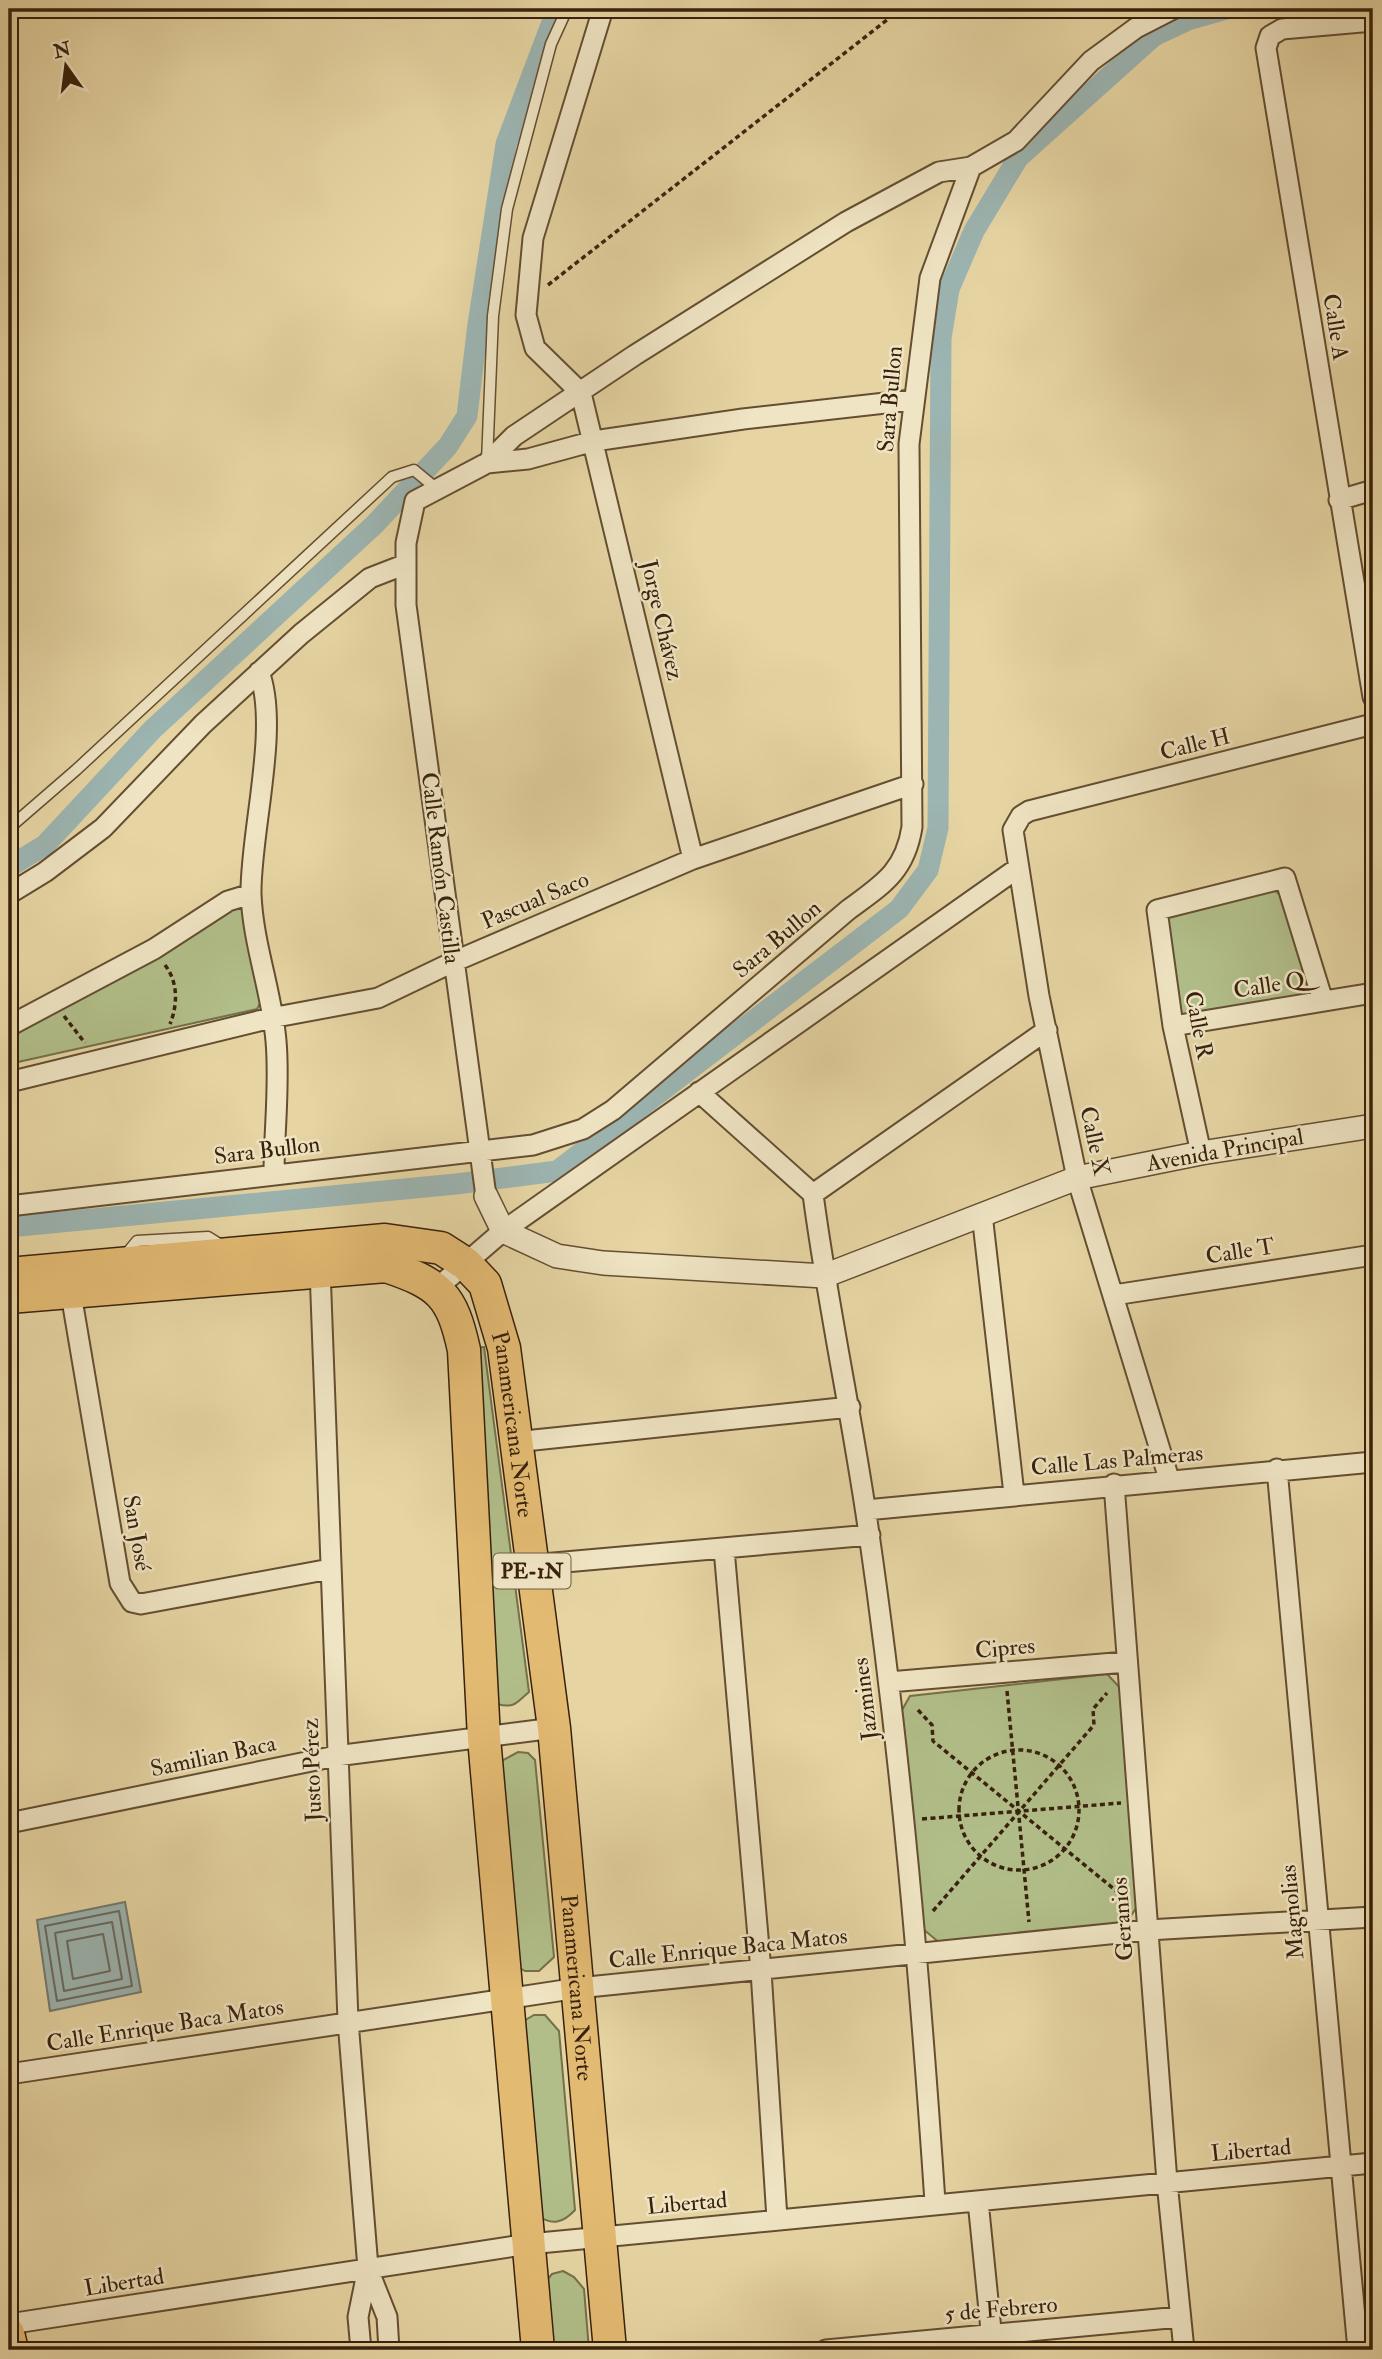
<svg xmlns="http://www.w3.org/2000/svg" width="1382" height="2359" viewBox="0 0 1382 2359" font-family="'IM FELL Double Pica',serif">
<rect width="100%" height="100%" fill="#e6d5a3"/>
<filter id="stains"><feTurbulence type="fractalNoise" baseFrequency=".00286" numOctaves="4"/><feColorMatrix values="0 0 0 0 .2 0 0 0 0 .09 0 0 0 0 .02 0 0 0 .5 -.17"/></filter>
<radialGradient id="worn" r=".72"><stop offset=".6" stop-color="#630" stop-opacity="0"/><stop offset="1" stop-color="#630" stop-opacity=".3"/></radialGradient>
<!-- green -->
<path fill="#b1be89" stroke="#74704a" stroke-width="2" d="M1274 890 1283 897 1308 990 1303 996 1184 1017 1178 1009 1166 917Z
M238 902 243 903 262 1000 257 1009 9 1064V1038L137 966Z
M484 1347 529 1692C517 1702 515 1709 497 1704L472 1348Z
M1107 1674 1123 1691 1138 1905 1123 1928 941 1944 923 1929 898 1717 910 1696Z
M518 1752 528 1753 535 1760 554 1957 539 1971H525L518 1967 498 1763Z
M534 2015H545L559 2031 575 2210C563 2223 552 2226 537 2215L522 2022Z
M563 2271 574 2277 584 2289 589 2350H545L547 2280 552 2274Z"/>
<!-- water -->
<path fill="#9cb5b2" stroke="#747a70" stroke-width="2" d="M125 1902 141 1992 50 2011 37 1920Z"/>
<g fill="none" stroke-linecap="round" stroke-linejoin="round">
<!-- shore -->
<path stroke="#6a6b5f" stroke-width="2" d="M119 1911 132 1986 57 2001 45 1926Z
M112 1922 122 1979 64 1991 55 1933Z
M103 1934 110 1971 73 1979 67 1941Z"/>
<!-- canal -->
<path stroke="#9cb5b2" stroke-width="21" d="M9 867 45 845 153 729 374 525 448 446 467 416 478 324 506 144 557 9
M9 1227 456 1184 557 1171 899 909 928 870 938 828 941 338 949 289 974 231 1018 158 1154 36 1188 20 1227 9"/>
<!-- service casing -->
<g stroke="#644e32" stroke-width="13">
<path id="service" d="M487 462 493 316 507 209 551 44 567 9
M9 828 76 770 392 477 414 470 437 489
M124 1257 137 1241 208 1237 224 1247"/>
</g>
<!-- minor casing -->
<g stroke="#644e32" stroke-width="23">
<path id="minor" d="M603 9 533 238 526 315 535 348 581 393 693 859
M1373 21 1282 29 1270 36 1266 48 1373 697
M487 463 528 459 594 441 743 419 912 400
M1339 500 1373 490
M259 672C280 727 250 834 251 894 253 945 272 992 276 1041 280 1085 274 1131 274 1174
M9 894 45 872 103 828 203 724 301 634 370 578 406 564
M9 1026 154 949 228 901 251 894
M1173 1026 1373 993
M9 1082 271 1018 378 998 453 962 693 859 913 784
M699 1092 813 1194
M1201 1153 1173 1026 1157 910 1285 878 1323 1001
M813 1194C828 1308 853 1420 869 1534 901 1755 920 1979 935 2202
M813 1194 1047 1030
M486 1196 406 605V543L415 501 487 463 514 436 635 355 846 222 939 172 971 167 1016 141 1091 61 1136 28 1173 9
M9 1206 533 1145 583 1129 613 1110 848 910C882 885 905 872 912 827L909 444 930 278 971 167
M982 1214 1014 1494
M320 1269 348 2021 368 2268 358 2317 361 2350
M69 1282 120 1583 132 1602 141 1604 330 1569
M437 1288 503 1231 1018 868
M1114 1295 1373 1255
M515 1442 850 1407
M1277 1469 1358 2350
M1169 1479 1077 1178 1039 996 1013 830 1021 816 1029 811 1373 724
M1114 1484 1167 2182 1184 2350
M866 1510 1373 1462
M724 1549 761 1971 777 2219
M531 1565 870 1535
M889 1682 1126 1662
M9 1823 336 1756 554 1728
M9 2074 578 1988 1148 1930 1373 1917
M978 2201 993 2350
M368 2269 387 2317 389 2350
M9 2324 529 2244 1373 2163
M826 2350 1180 2317"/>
</g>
<!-- tertiary casing -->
<g stroke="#644e32" stroke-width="26">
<path id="tertiary" d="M486 1196 503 1231 557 1256 603 1263 824 1276 1077 1178 1201 1153 1373 1126"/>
</g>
<!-- primary casing -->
<g stroke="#38210c" stroke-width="33">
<path id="primary" d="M9 2333 13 2350"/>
</g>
<!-- trunk casing -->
<g stroke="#38210c" stroke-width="35">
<g id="trunk">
<path id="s1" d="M9 1274 385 1240 441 1248 466 1264 485 1284 504 1348 554 1728 610 2350"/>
<path d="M9 1297 386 1266C440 1284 452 1295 464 1350L484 1738 538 2350"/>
</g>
</g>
<!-- path -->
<path stroke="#38210c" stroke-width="3.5" stroke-dasharray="5 3.5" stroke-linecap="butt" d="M548 285 901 9
M165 965C178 982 178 1004 170 1024
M64 1016 85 1043
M1007 1691 1029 1922
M918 1710 932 1725 933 1741 1125 1898
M959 1810a60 60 0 1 1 120 0a60 60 0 1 1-120 0Z
M922 1819 1121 1803
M933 1911 1094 1725 1093 1709 1107 1693"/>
<!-- service -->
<use href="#service" stroke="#efe4c3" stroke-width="10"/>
<!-- minor -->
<use href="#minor" stroke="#efe4c3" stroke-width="19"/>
<!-- tertiary -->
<use href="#tertiary" stroke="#efe4c3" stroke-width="23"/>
<!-- primary -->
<use href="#primary" stroke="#e3ba72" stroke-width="30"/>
<!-- trunk -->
<use href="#trunk" stroke="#e3ba72" stroke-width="32"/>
</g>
<g text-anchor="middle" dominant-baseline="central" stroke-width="5" stroke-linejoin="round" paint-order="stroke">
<!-- shield labels -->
<rect fill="#efe4c3" stroke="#6f5c43" stroke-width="2" x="493.5" y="1553.5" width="77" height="35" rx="5"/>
<g font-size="21" font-weight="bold" fill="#38210c">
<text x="532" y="1571">PE-1N</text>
</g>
<!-- street labels -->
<g font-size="23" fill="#38210c" stroke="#efe4c3">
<text transform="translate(1336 327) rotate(81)">Calle A</text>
<text transform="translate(890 399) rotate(-85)">Sara Bullon</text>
<text transform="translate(662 620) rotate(77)">Jorge Chávez</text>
<text transform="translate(1195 744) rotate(-14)">Calle H</text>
<text transform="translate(441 868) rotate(83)">Calle Ramón Castilla</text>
<text transform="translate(535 900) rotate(-23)">Pascual Saco</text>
<text transform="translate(777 939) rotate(-40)">Sara Bullon</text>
<text transform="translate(1269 985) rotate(-9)">Calle Q</text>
<text transform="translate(1199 1025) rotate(79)">Calle R</text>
<text transform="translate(1095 1141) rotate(78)">Calle X</text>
<text transform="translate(267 1150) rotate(-7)">Sara Bullon</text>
<text transform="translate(1225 1150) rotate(-10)">Avenida Principal</text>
<text transform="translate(1240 1251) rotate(-9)">Calle T</text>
<text stroke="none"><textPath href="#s1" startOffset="635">Panamericana Norte</textPath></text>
<text transform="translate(1117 1460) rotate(-5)">Calle Las Palmeras</text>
<text transform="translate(137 1533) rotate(80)">San José</text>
<text transform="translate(1005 1648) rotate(-5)">Cipres</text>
<text transform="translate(865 1699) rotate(-97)">Jazmines</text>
<text transform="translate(213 1756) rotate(-12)">Samilian Baca</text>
<text transform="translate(312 1770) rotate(-92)">Justo Pérez</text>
<text transform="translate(1292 1912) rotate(-95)">Magnolias</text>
<text transform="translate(1122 1919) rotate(-94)">Geranios</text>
<text transform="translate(728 1948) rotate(-6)">Calle Enrique Baca Matos</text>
<text stroke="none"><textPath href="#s1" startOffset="1202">Panamericana Norte</textPath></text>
<text transform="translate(165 2025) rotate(-9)">Calle Enrique Baca Matos</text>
<text transform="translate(1251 2150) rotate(-5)">Libertad</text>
<text transform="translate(687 2203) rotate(-5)">Libertad</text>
<text transform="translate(124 2282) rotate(-9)">Libertad</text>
<text transform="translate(1001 2309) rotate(-5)">5 de Febrero</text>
</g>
</g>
<!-- margin -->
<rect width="1382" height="2359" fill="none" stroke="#e6d5a3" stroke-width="35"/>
<rect x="10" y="10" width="1361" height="2338" fill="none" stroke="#38210c" stroke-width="3.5"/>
<rect x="18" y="18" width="1347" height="2324" fill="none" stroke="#38210c" stroke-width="2"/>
<!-- north arrow -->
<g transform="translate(66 66) rotate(346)" stroke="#efe4c3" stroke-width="5" paint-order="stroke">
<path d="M0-5L12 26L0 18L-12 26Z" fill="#38210c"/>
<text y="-10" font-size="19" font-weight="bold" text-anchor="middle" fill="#38210c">N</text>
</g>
<rect width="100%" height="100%" filter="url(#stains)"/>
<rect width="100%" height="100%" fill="url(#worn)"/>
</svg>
